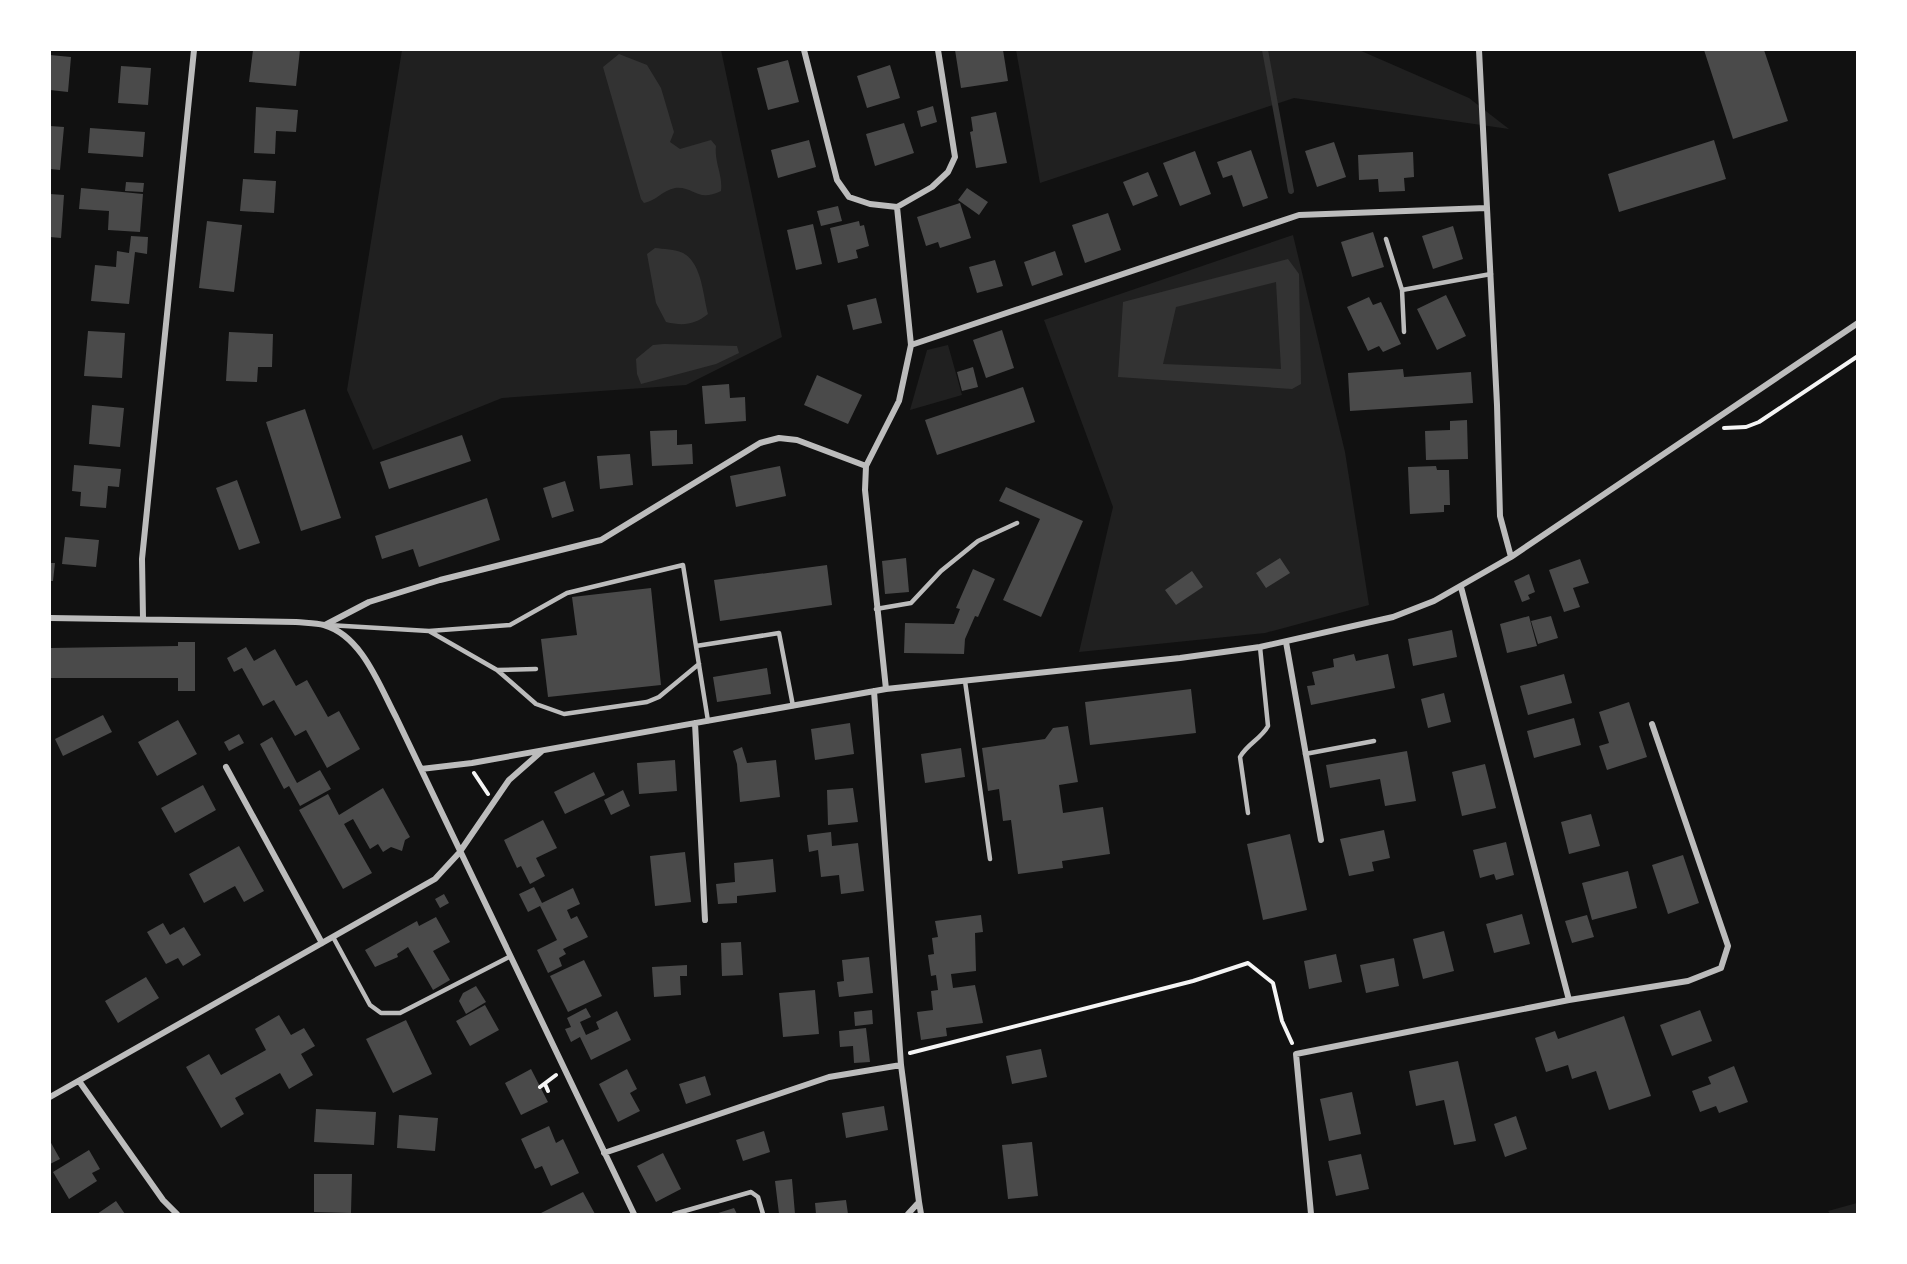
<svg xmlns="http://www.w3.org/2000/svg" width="1907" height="1264" viewBox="0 0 1907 1264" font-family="Barlow,sans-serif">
<rect width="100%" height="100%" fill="#111"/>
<!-- green -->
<path fill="#202020" d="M402 50H721L782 337 686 385 502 398 373 450 347 390Z
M1016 50H1359L1469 98 1509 129 1294 98 1040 183Z
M1293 235 1345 452 1369 605 1265 633 1079 652 1113 507 1044 320Z
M948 345 962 395 910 410 927 350Z
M1857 1203V1214H1830L1828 1211Z"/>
<!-- water -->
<path fill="#333" fill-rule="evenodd" d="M619 54 647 65 661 88 674 132 670 142 680 149 711 140 716 146C714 162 723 175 721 191 697 203 694 186 675 188 663 190 656 201 644 203L641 199 603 67Z
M655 248C663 249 675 249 683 253 702 263 703 296 708 314 694 325 683 326 666 322L656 303 647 254Z
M1288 259 1299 274 1301 384 1292 389 1118 377 1123 302ZM1276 282 1281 369 1163 364 1176 307Z
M664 344 737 346 739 353 716 364 641 384 637 374 636 359 653 345Z"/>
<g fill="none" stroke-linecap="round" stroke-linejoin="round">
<!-- stream -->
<path stroke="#333" stroke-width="6" d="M1265 50 1291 191"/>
</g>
<!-- building -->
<path fill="#4a4a4a" d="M253 50H300L296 86 249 82Z
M955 50H1003L1008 81 961 88Z
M1704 50H1764L1788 121 1733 139Z
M50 55 71 57 68 92 50 90Z
M788 60 799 102 768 110 757 68Z
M890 65 900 98 867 108 857 76Z
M121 66 151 68 148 105 118 103Z
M933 106 937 122 921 127 917 111Z
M256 107 298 110 296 132 276 131 275 154 254 153Z
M996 112 1007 163 976 168 970 132 973 131 971 117Z
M904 123 914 153 875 166 866 134Z
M50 126 64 127 60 170 50 169Z
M90 128 145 132 143 157 88 153Z
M809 140 816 167 778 178 771 150Z
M1714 140 1726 179 1619 212 1608 174Z
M1334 142 1346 177 1317 187 1305 151Z
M1251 150 1268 198 1243 207 1232 175 1223 178 1217 162Z
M1195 151 1211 194 1180 206 1163 163Z
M1413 152 1414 177 1404 178 1405 191 1379 192 1378 179 1359 180 1358 155Z
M1148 172 1158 196 1133 206 1123 182Z
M243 179 276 181 274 213 240 211Z
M126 182 144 183 143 192 125 191Z
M81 188 143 194 140 232 108 230 109 211 79 209Z
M967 188 988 202 979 215 958 200Z
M50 194 64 195 61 238 50 237Z
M960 203 971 238 940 248 938 242 926 246 917 217Z
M838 206 842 221 821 226 817 211Z
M1108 213 1121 250 1085 263 1072 225Z
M207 221 242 225 234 292 199 288Z
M859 221 860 226 864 225 869 246 856 250 858 258 838 263 830 228Z
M813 224 822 264 796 270 787 230Z
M1453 226 1463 259 1433 269 1422 236Z
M1373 232 1384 267 1352 277 1341 242Z
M131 236 148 237 147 254 135 252 129 304 91 301 95 265 116 267 117 251 129 253Z
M1055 251 1063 275 1032 286 1024 262Z
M995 260 1003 286 977 293 969 267Z
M1446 295 1466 336 1437 350 1417 309Z
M1369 297 1373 305 1381 302 1401 344 1383 352 1379 346 1368 351 1347 307Z
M876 298 882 323 853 330 847 305Z
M1002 330 1014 368 986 378 973 340Z
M88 331 125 333 122 378 84 376Z
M229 332 273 334 272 367H258L257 382 226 381Z
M973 367 978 387 962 391 957 372Z
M1403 369 1404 377 1471 372 1473 403 1350 411 1348 373Z
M817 375 862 395 848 424 804 405Z
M729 384 730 398 745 397 746 421 705 424 702 386Z
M1023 387 1035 422 937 455 925 420Z
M92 405 124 408 120 447 89 444Z
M305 409 341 518 301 531 266 422Z
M1467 420 1468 459 1426 460 1425 431 1450 430V421Z
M677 430V445L692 444 693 464 652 466 650 431Z
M462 435 471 461 389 489 380 462Z
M630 454 633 485 600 489 597 456Z
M74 465 121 469 119 487 108 486 106 508 80 506 81 492 72 491Z
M780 466 786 496 736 507 730 476Z
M1436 466 1437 470H1449L1450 505H1444V512L1410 514 1408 467Z
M237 480 260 543 239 550 216 488Z
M565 481 574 511 552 518 543 488Z
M1006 487 1083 521 1041 617 1003 600 1040 519 999 501Z
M487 498 500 540 419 567 413 549 382 559 375 536Z
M65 537 99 540 96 567 62 564Z
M906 558 909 592 885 594 882 561Z
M1280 558 1290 573 1266 588 1256 573Z
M1580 559 1589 583 1573 588 1580 607 1564 612 1549 570Z
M50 563H55L53 581H50Z
M827 565 832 605 720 621 714 580Z
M973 569 995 579 978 617 975 616 965 639 964 654 904 653 905 623 954 624 960 609 956 608Z
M1192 571 1203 587 1176 605 1165 590Z
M1529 574 1535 592 1528 595 1530 599 1522 602 1514 581Z
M651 588 661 685 548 697 541 639 577 635 572 597Z
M1529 616 1537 646 1507 653 1500 624Z
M1551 616 1558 638 1538 644 1531 621Z
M1452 630 1457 657 1413 666 1408 639Z
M178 642H195V691H178V678H50V648L178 646Z
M246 647 254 661 275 649 296 686 307 680 328 717 339 711 360 749 327 768 306 730 295 736 274 700 263 706 242 668 234 672 227 658Z
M1354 654 1356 661 1388 654 1395 688 1311 705 1307 686 1315 685 1312 672 1334 667 1333 659Z
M767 668 771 694 717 702 713 677Z
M1564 674 1572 703 1528 715 1520 686Z
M1191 689 1196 733 1090 745 1085 702Z
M1444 693 1451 722 1428 728 1421 699Z
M1629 702 1647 757 1607 770 1599 746 1609 743 1599 712Z
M103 715 112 732 63 756 55 739Z
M1574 718 1581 745 1534 758 1527 731Z
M178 720 197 754 157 776 138 742Z
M850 723 854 754 815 760 811 729Z
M1068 726 1078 782 1059 785 1063 813 1103 807 1110 854 1062 861 1063 868 1018 874 1011 820 1003 821 999 789 988 791 982 748 1045 739 1053 728Z
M239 734 244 743 229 751 224 742Z
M272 737 297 783 320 770 331 789 300 806 289 786 284 789 260 744Z
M742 747 747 763 776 760 780 797 740 802 737 764 733 751Z
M961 748 965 777 925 783 921 754Z
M1407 751 1416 801 1385 806 1380 779 1330 788 1326 765Z
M675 760 677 791 639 794 637 763Z
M1485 764 1496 808 1462 816 1452 772Z
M594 772 605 795 565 814 554 792Z
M203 785 216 810 175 833 161 808Z
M383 788 410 837 405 840 402 851 391 847 383 852 378 844 370 849 353 819 344 824 372 873 343 889 299 810 328 794 339 815Z
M853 788 858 822 828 825 827 790Z
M623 790 630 806 611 815 604 800Z
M1591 814 1600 846 1569 854 1561 822Z
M543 820 557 848 536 858 545 876 530 884 521 866 517 868 504 840Z
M1384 830 1390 858 1372 862 1374 871 1349 876 1340 839Z
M831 832 832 846 858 843 864 891 841 894 839 875 821 877 818 850 809 852 807 835Z
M1290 834 1307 910 1263 920 1247 844Z
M1506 842 1514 875 1496 880 1494 874 1480 878 1473 850Z
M239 846 264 891 244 902 235 886 204 903 189 874Z
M685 852 691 902 655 906 650 856Z
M1683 855 1699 903 1668 914 1652 865Z
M773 859 776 892 737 896V903L718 904 716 884 735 882 734 863Z
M1628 871 1637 908 1592 920 1582 883Z
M534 887 542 903 573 888 580 904 567 910 571 919 577 916 588 937 563 949 566 954 559 958 562 966 548 973 537 950 557 940 540 906 528 912 519 894Z
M444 894 449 903 440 908 435 899Z
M1522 914 1530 944 1494 953 1486 924Z
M981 915 983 932 975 933 976 971 951 974 953 988 975 985 983 1023 946 1028 947 1036 921 1040 917 1012 933 1010 931 991 938 990 936 975 931 976 928 955 934 954 932 938 938 937 935 921Z
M1587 915 1594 937 1572 943 1565 921Z
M436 917 450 942 433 951 450 980 433 990 408 947 397 954 398 957 375 967 365 950 417 921 419 926Z
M163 923 170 935 184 927 201 955 183 966 178 958 166 964 147 932Z
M1444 931 1454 971 1423 979 1413 939Z
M741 942 743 975 722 976 721 943Z
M1336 954 1342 982 1309 989 1304 961Z
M869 957 873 993 839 997 837 982 844 981 842 960Z
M1394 958 1399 986 1366 993 1360 965Z
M584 960 602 996 568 1012 550 976Z
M687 965V976H680L681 995 654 997 652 967Z
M146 977 159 998 118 1023 105 1001Z
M476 986 486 1002 466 1014 459 1001 463 993Z
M815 990 819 1034 783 1037 779 993Z
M485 1005 499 1030 470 1046 456 1021Z
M586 1008 591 1017 580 1022 586 1035 599 1029 596 1022 617 1011 631 1040 591 1060 580 1037 571 1042 565 1029 571 1027 567 1018Z
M872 1010 873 1024 855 1026 854 1012Z
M1700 1010 1712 1041 1672 1056 1660 1025Z
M279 1015 291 1035 304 1028 315 1046 301 1054 313 1075 289 1089 280 1073 235 1098 244 1114 221 1128 186 1067 209 1054 221 1075 266 1050 255 1029Z
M1624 1016 1651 1096 1609 1110 1596 1071 1572 1079 1568 1065 1546 1072 1535 1038 1555 1031 1558 1039Z
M406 1020 432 1074 393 1093 366 1039Z
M866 1028 870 1062 854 1063 853 1046 840 1047 839 1031Z
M1041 1049 1047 1077 1012 1084 1006 1056Z
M1458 1061 1476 1141 1454 1145 1444 1100 1416 1106 1409 1071Z
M1734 1066 1748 1102 1719 1113 1716 1106 1700 1112 1692 1091 1711 1084 1708 1077Z
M531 1069 548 1102 521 1115 505 1083Z
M627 1069 637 1089 630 1093 640 1111 618 1122 599 1084Z
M705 1076 711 1095 686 1104 679 1084Z
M1352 1092 1361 1134 1329 1141 1320 1099Z
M884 1106 888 1130 846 1138 842 1113Z
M316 1109 376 1112 374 1145 314 1142Z
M399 1115 438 1118 435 1151 397 1148Z
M1516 1116 1527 1149 1505 1157 1494 1124Z
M549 1126 556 1143 563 1139 579 1173 551 1186 542 1166 535 1169 521 1139Z
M764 1131 770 1152 743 1161 736 1140Z
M50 1141 60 1159 50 1164Z
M1032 1142 1038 1196 1008 1199 1002 1145Z
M89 1150 100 1169 92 1173 97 1181 69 1199 53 1172Z
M663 1153 681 1189 656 1202 637 1166Z
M1361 1154 1369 1189 1336 1196 1328 1161Z
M314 1174H352L351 1213 314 1212Z
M792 1179 795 1214H779L775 1181Z
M583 1192 595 1214H539Z
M846 1200 848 1214H816L815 1203Z
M116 1201 125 1214H97Z
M734 1208 737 1214H715Z"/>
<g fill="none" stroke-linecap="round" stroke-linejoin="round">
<!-- path -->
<path stroke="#f5f5f5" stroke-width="4" d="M1724 428 1746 427 1759 422 1858 356
M474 773 488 794
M910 1053 1193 981 1248 963 1273 983 1282 1021 1292 1043
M545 1084 548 1091
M540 1087 556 1075"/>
<!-- service -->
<path stroke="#bcbcbc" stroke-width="4.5" d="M1386 239 1402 290 1491 274
M1402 290 1404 332
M876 609 911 603 941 571 978 541 1017 523
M328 625 429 631 510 625 567 593 683 565 708 721
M429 631 497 670 536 669
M696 646 779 633 793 706
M497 670 536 704 564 714 647 702 659 697 699 664
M965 681 990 859
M1305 754 1374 741
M1248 813 1240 757C1247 744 1261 739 1268 726L1260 647
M333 937 370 1005 381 1013H400L509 957
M674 1214 751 1192 758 1197 763 1214"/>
<!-- minor -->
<path stroke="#bcbcbc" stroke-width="6" d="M804 50 837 180 849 197 870 204 897 207 932 187 948 172 955 157 938 50
M1479 50 1497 405 1500 516 1511 557
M911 345 1299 215 1486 208
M50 618 296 622C305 623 316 623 324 625 362 636 379 685 396 717L634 1214
M143 618 142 559 194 50
M325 625 369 602 440 580 601 540 760 443 779 438 797 440 866 466
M1286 642 1321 840
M886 689 865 490 866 466 899 401 911 345 897 207
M874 691 901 1065 919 1202 908 1214
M695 723 705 920
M226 767 322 943
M421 769 472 763 886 689 1180 658 1260 647 1393 617 1434 601 1511 557 1858 323
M1569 1000 1688 981 1721 968 1728 946 1652 724
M79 1081 163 1200 177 1214
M50 1097 435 879 459 853 509 780 542 751
M604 1153 829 1077 901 1065
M919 1202 921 1214
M1311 1214 1296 1054 1569 1000 1461 587"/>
</g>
<!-- border -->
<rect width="1907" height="1264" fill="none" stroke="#ffffff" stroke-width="102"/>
</svg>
